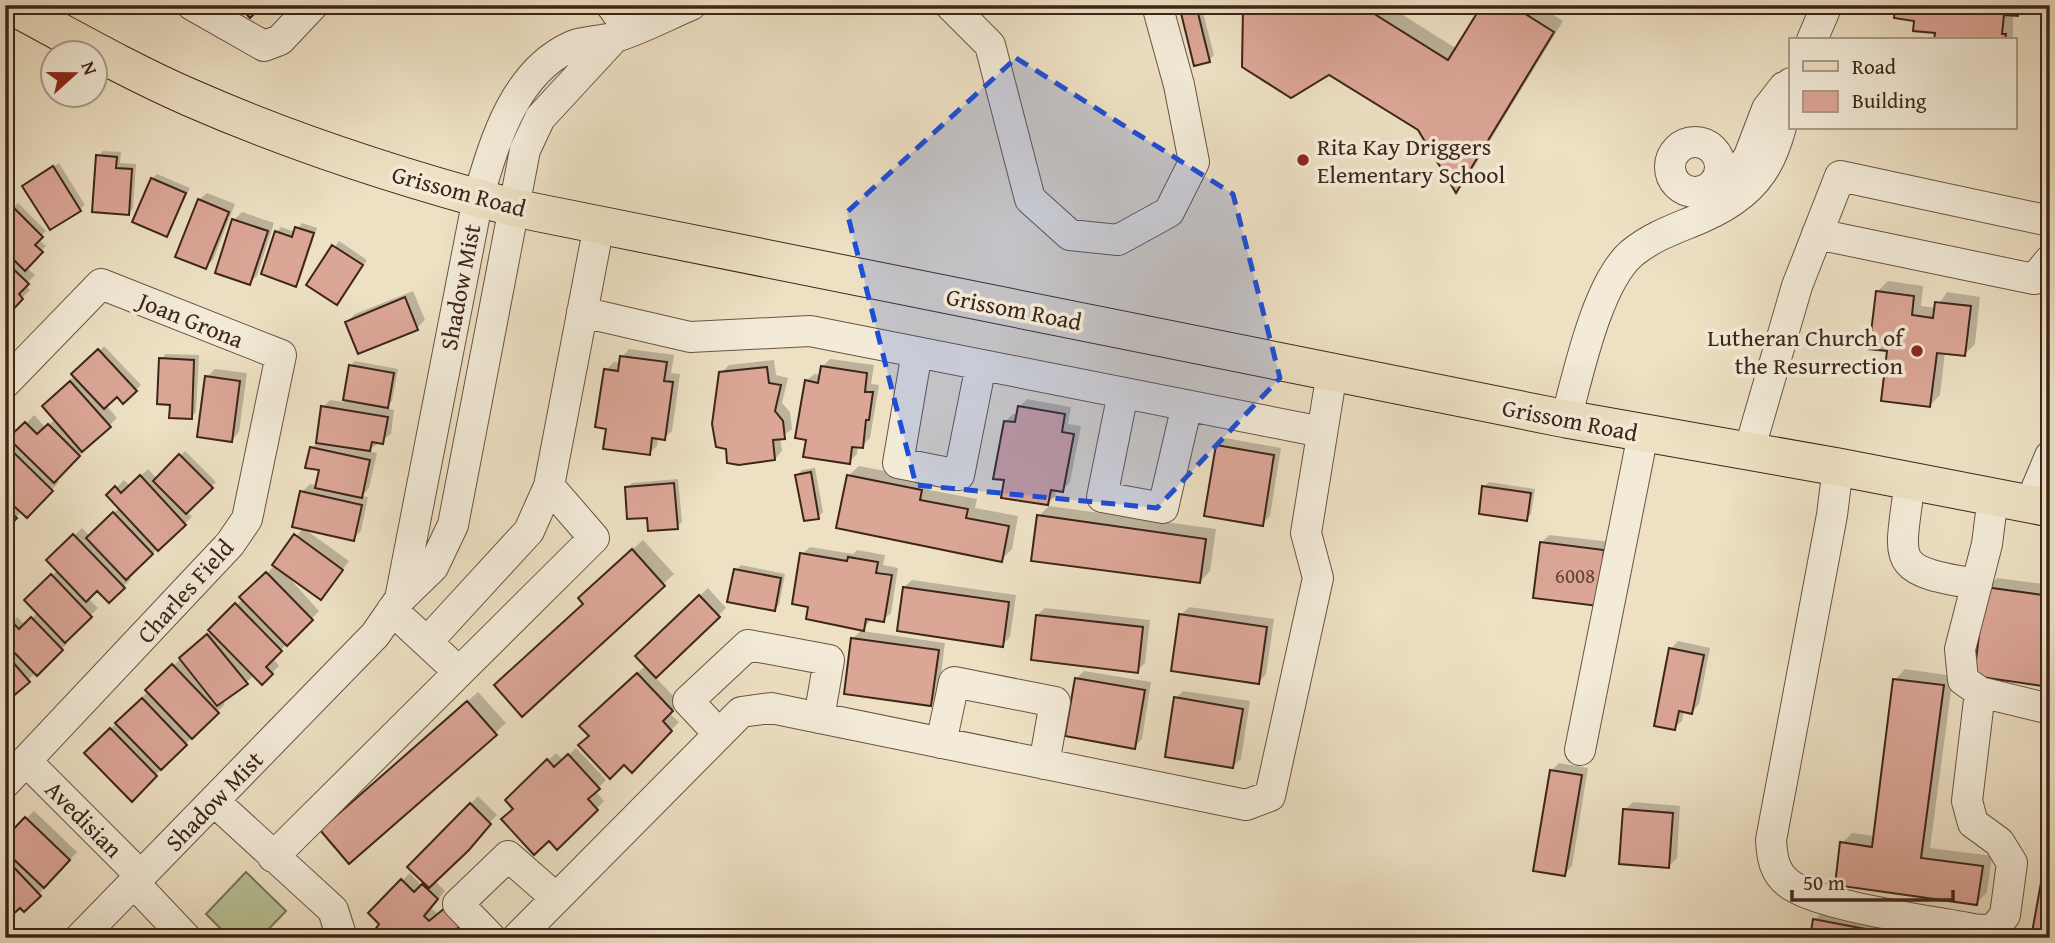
<svg xmlns="http://www.w3.org/2000/svg" width="2055" height="943" viewBox="0 0 2055 943" font-family="'Gentium Book Plus',serif">
<rect width="100%" height="100%" fill="#ede0c3"/>
<filter id="stains"><feTurbulence type="fractalNoise" baseFrequency=".00286" numOctaves="4"/><feColorMatrix values="0 0 0 0 .2 0 0 0 0 .09 0 0 0 0 .02 0 0 0 .5 -.17"/></filter>
<radialGradient id="worn" r=".72"><stop offset=".6" stop-color="#630" stop-opacity="0"/><stop offset="1" stop-color="#630" stop-opacity=".3"/></radialGradient>
<!-- green -->
<path fill="#b7c295" stroke="#7a7458" stroke-width="2" d="M246 872 286 911 260 938H230L206 914Z"/>
<!-- shadow -->
<path fill="#0003" d="M1181 5H1201L1214 55 1209 60Z
M1223 5H1387L1457 49 1484 5H1537L1563 21 1466 180 1456 190 1419 128 1329 73 1245 7Z
M1897 5H2026L2017 15 2013 14V40H1936L1937 32Z
M2050 122V139L2044 137Z
M103 151 121 152 120 163 136 164 133 208 129 213 98 156Z
M59 163 85 205 51 228 29 181Z
M157 174 190 188 167 235 152 179Z
M207 193 235 204 213 260 205 267 199 200Z
M18 203 46 231 38 239 46 246 26 267 35 275 25 285 30 290 5 315V216Z
M242 212 274 223 257 276 249 283 234 220Z
M302 223 317 228 300 280 295 285 277 232 281 227 296 232Z
M339 241 367 260 341 298 309 284Z
M1888 281 1923 286 1921 306 1936 308 1947 292 1980 297 1975 344 1965 354 1945 352 1940 395 1930 405 1889 349 1877 292Z
M413 291 425 320 417 328 347 322 355 314Z
M104 346 141 385 123 402 117 394 106 405 117 418 56 479 59 482 27 516 22 511 5 528V447L34 415 46 428 55 419 52 398Z
M629 349 674 355 671 373 680 374 672 431 664 438 658 437 657 446 649 453 608 427 606 370 614 362 621 363 622 357Z
M166 354 199 355 196 412 191 417 161 359Z
M830 359 874 365 871 384 879 385 870 438 862 446H858L857 454 849 462 807 438 806 381 814 374 821 375 822 367Z
M774 360 776 375 788 378 782 403 790 412 792 429 780 438 782 451 775 459 721 373 729 365Z
M355 361 398 369 392 401 385 408 394 410 391 434 368 451 377 453 369 488 362 496 368 497 361 531 353 539 303 528 349 561 321 598 282 570 319 611 273 658 279 666 272 673 255 675 222 701 225 704 132 799 87 753 189 650 212 631 275 565 303 528 302 492 310 484 318 486 321 469 311 448 318 442 323 407 330 400 344 402 350 366Z
M215 369 247 373 239 432 232 440 207 377Z
M1027 399 1071 407 1068 424 1081 426 1070 482 1063 490 1056 489 1055 496 1047 504 1006 479V421L1013 414H1018L1019 407Z
M1225 438 1281 448 1270 516 1262 524 1217 446Z
M185 451 216 482 187 511 192 517 128 576 131 579 109 601 97 589 88 598 98 608 64 641 67 644 5 701V629L17 617 25 625 38 612 26 600 58 570 49 560 82 528 90 536 120 507 109 495 124 480 130 486 148 469 157 479Z
M859 466 931 480 929 490 977 499 975 508 1018 516 1012 549 1001 560 848 476Z
M815 468 823 512 818 517 797 475 802 470Z
M678 479 682 522 677 527 627 488 632 483Z
M1489 482 1535 489 1531 514 1526 519 1484 487Z
M1049 506 1216 529 1210 571 1200 582 1039 516Z
M1549 535 1611 542 1597 604 1541 543Z
M643 540 674 574 522 714 585 604 590 588Z
M810 547 853 554 857 550 885 555 883 565 898 568 891 613 883 620 872 618 862 631 945 643 938 696 930 704 853 638 863 629 810 606 802 554Z
M741 565 785 574 779 605 774 610 736 570Z
M1997 578 2050 585V685L1987 588Z
M912 580 1016 595 1010 637 1002 645 904 587Z
M708 588 726 608 655 677 680 703 669 713 679 722 632 771 591 735 589 718 646 665 637 656Z
M1189 607 1274 619 1266 674 1259 682 1181 615Z
M1045 608 1150 620 1145 663 1137 671 1037 615Z
M1678 641 1710 648 1699 704 1692 712 1684 710 1682 721 1674 728 1671 649Z
M1905 669 1953 676 1930 848 1992 856 1987 892 1977 903 1842 843 1852 833 1875 836 1895 680Z
M1084 671 1151 682 1142 739 1134 747 1076 679Z
M1183 691 1250 701 1241 759 1233 766 1176 698Z
M478 692 506 723 349 862 332 820Z
M576 748 606 780 595 791 604 801 576 830 515 809 535 772 556 753 563 760Z
M1559 763 1588 768 1572 866 1565 874 1551 771Z
M478 796 497 815 434 880 445 891 431 908 438 914H469L471 938H378L381 923 370 913 410 873 422 886 426 882 410 867Z
M1633 802 1680 806 1677 858 1669 866 1625 810Z
M34 811 77 852 39 894 13 912 16 916 5 927V858L10 853 5 840Z
M1822 912 1922 931 1920 938H1811L1815 920Z"/>
<!-- building -->
<path fill="#dca697" stroke="#3d251a" stroke-width="2" d="M238 5H263L250 18Z
M1179 5H1196L1210 62 1194 66Z
M1360 5 1448 60 1482 5H1511L1554 32 1456 193 1418 130 1329 75 1291 98 1242 67 1243 8 1212 5Z
M1895 5H2019L2018 16 2004 15 2002 34H2006L2005 40H1934L1935 33 1913 31 1914 21 1894 18Z
M96 155 117 157 116 168 132 169 129 215 92 212Z
M53 166 81 211 50 230 22 186Z
M151 178 186 193 167 237 132 222Z
M198 199 229 212 206 269 175 257Z
M12 206 43 237 35 245 43 252 25 271 5 251V214Z
M232 219 268 231 250 285 215 273Z
M295 227 314 233 296 287 261 274 275 231 292 237Z
M332 245 363 265 337 305 306 285Z
M5 261 29 284 19 294 23 299 7 316Z
M1876 291 1914 296 1912 315 1933 318 1935 302 1971 306 1965 356 1937 353 1930 407 1881 401 1887 351 1869 349Z
M405 297 418 330 358 354 345 322Z
M98 349 137 391 123 404 117 397 104 409 71 374Z
M620 356 667 362 664 381 673 382 665 440 652 438 650 455 603 449 606 429 595 427 604 369 618 371Z
M159 358 194 360 192 419 169 418 170 405 157 404Z
M349 365 394 373 388 408 343 400Z
M821 366 867 373 865 392H873L869 420H866L863 448 852 447 850 464 803 457 806 440 795 438 805 380 818 383Z
M767 367 769 383 781 385 775 411 783 421 785 439 773 440 775 460 739 465 727 463 726 449 716 447 712 424 719 372Z
M205 376 240 381 232 442 197 437Z
M70 381 111 427 82 452 42 406Z
M321 406 388 417 383 444 372 442 370 451 316 443Z
M1018 406 1065 414 1062 432 1074 434 1063 492 1051 490 1048 505 1001 498 1004 480 993 479 1004 421 1015 422Z
M25 422 37 434 48 424 80 456 54 483 8 438Z
M5 444 53 491 27 518 5 498Z
M1216 445 1274 455 1263 526 1204 516Z
M310 447 370 460 362 498 315 488 319 470 305 468Z
M179 454 213 488 186 514 153 481Z
M811 472 819 519 804 521 795 475Z
M140 475 186 525 158 551 106 495 115 486 121 493Z
M847 475 922 490 920 500 968 509 966 518 1009 526 1002 562 836 528Z
M674 483 678 529 648 531 647 518 627 519 625 487Z
M1482 486 1531 493 1527 521 1479 514Z
M300 491 362 505 354 541 292 527Z
M5 507 17 518 5 531Z
M113 512 153 554 126 580 86 538Z
M1037 515 1206 539 1200 583 1031 561Z
M73 534 125 588 109 603 97 591 86 602 46 560Z
M294 534 343 570 321 600 272 565Z
M1540 542 1604 550 1598 606 1533 598Z
M632 549 665 586 522 717 494 685 583 604 578 598Z
M800 553 847 561 848 557 878 562 876 573 892 575 884 622 866 619 864 631 806 619 808 607 792 604Z
M734 569 781 578 775 611 727 602Z
M266 572 313 620 287 646 239 597Z
M51 574 92 617 65 643 24 600Z
M903 587 1009 602 1003 647 897 631Z
M1985 587 2050 596V687L1974 676Z
M699 595 720 617 656 678 635 656Z
M235 603 282 651 266 667 273 674 262 685 208 630Z
M1179 614 1267 627 1259 684 1171 671Z
M1036 615 1143 627 1138 673 1031 660Z
M31 617 63 650 37 676 5 643V627L11 621 19 629Z
M207 634 248 684 217 706 179 658Z
M851 638 939 650 931 706 844 694Z
M1669 648 1704 655 1692 714 1679 711 1675 730 1654 726Z
M5 653 30 682 5 703Z
M172 664 219 713 192 739 145 690Z
M637 673 673 711 663 721 672 731 632 773 624 765 610 779 578 745 589 736 579 726Z
M1075 678 1145 690 1135 749 1065 736Z
M1893 679 1944 685 1921 858 1983 866 1977 905 1835 885 1840 842 1872 847Z
M1174 697 1243 709 1233 768 1165 757Z
M142 698 187 745 161 770 115 723Z
M467 701 497 735 349 864 320 830Z
M110 728 157 776 132 802 84 753Z
M568 754 600 789 588 799 598 810 557 850 549 841 534 855 501 819 513 809 505 800 547 759 554 767Z
M1550 770 1582 775 1565 876 1533 871Z
M470 803 491 824 469 850 429 888 407 867Z
M1623 809 1673 813 1669 868 1619 864Z
M25 817 70 860 44 888 5 851V838Z
M2050 833V938H2031Z
M5 858 41 896 24 912 20 908 9 918 5 913Z
M401 879 414 892 422 884 438 899 424 916 429 921 446 907 463 923 454 932 461 938H376L372 934 379 924 368 913Z
M1813 919 1913 938H1810Z"/>
<g fill="none" stroke-linecap="round" stroke-linejoin="round">
<!-- minor casing -->
<g stroke="#695444" stroke-width="32">
<path id="minor" d="M192 5 264 46 280 40 313 5
M611 5 630 31
M950 5 990 45 1030 199 1070 235 1118 240 1169 212 1194 162 1179 85 1157 5
M1812 40 1827 5
M1670 167a25 25 0 1 1 50 0a25 25 0 1 1-50 0Z
M1739 172 1749 156 1767 109 1784 87
M1817 234 2034 279 2050 260
M582 312 690 337 810 331 1322 432
M917 352 898 463 959 475 981 365
M5 383 101 284 281 355 247 519 230 544 5 783
M1123 393 1102 497 1163 508 1187 405
M1566 419C1578 375 1597 283 1632 253 1654 235 1678 228 1703 217 1770 188 1777 149 1791 83
M1749 451 1797 286 1840 176 2050 221
M1838 467 1832 515 1771 840C1772 857 1774 872 1788 883 1818 907 1935 921 1978 930L1994 929 2005 915 2012 863 1999 842 1973 823 1967 801 1980 692
M1910 480C1900 563 1887 570 1977 584
M1993 497 1987 544 1960 649 1963 680 1980 692 2050 709
M2030 504 2050 456
M400 599 478 198C494 144 513 74 570 47 582 41 598 42 612 38 638 31 665 16 691 5
M392 610 459 672
M427 642 529 531 549 486 599 225
M719 734 688 701 748 645 829 660 819 718
M941 743 954 682 1055 702 1044 764
M1580 750 1643 434
M27 762 141 876
M214 801 333 910 342 938
M273 857 594 538 549 486
M134 883 186 938
M80 938 375 635 400 599 433 567 453 525 525 150 540 118 614 38
M491 938 458 904 508 856 556 898
M517 938 741 712 771 708 1246 805 1270 796 1318 578 1306 533 1332 372"/>
</g>
<!-- major casing -->
<g stroke="#3d251a" stroke-width="39">
<path id="major" d="M10 5C70 37 129 71 191 98 296 144 405 179 515 208L1566 419 1838 467 2050 508"/>
</g>
<!-- minor -->
<use href="#minor" stroke="#f3ebd8" stroke-width="30"/>
<!-- major -->
<use href="#major" stroke="#ede0c3" stroke-width="37"/>
</g>
<!-- marked area -->
<path fill="#1d4ed8" fill-opacity="0.2" stroke="#1d4ed8" stroke-width="5" stroke-dasharray="14 9" stroke-linejoin="round" d="M1016 58 1233 194 1280 378 1157 508 916 485 847 212Z"/>
<!-- markers -->
<g fill="#8f2418" stroke="#f3ebd8" stroke-width="2.5">
<circle cx="1303" cy="160" r="7"/>
<circle cx="1917" cy="351" r="7"/>
</g>
<g text-anchor="middle" dominant-baseline="central" stroke-width="7" stroke-linejoin="round" paint-order="stroke">
<!-- number labels -->
<g font-size="21" fill="#654539">
<text x="1575" y="575">6008</text>
</g>
<!-- poi labels -->
<g font-size="24" fill="#3d251a" stroke="#f3ebd8" text-anchor="start">
<text x="1317" y="146">Rita Kay Driggers<tspan x="1317" dy="28">Elementary School</tspan></text>
<text x="1903" y="337" text-anchor="end">Lutheran Church of<tspan x="1903" dy="28">the Resurrection</tspan></text>
</g>
<!-- street labels -->
<g font-size="24" fill="#3d251a" stroke="#f3ebd8">
<text transform="translate(459 191) rotate(15)">Grissom Road</text>
<text transform="translate(460 287) rotate(-79)">Shadow Mist</text>
<text transform="translate(1014 309) rotate(11)">Grissom Road</text>
<text transform="translate(191 320) rotate(22)">Joan Grona</text>
<text transform="translate(1570 420) rotate(11)">Grissom Road</text>
<text transform="translate(185 591) rotate(-48)">Charles Field</text>
<text transform="translate(214 801) rotate(-46)">Shadow Mist</text>
<text transform="translate(84 819) rotate(45)">Avedisian</text>
</g>
</g>
<!-- margin -->
<rect width="2055" height="943" fill="none" stroke="#ede0c3" stroke-width="28"/>
<rect x="7" y="7" width="2041" height="929" fill="none" stroke="#3d251a" stroke-width="3.5"/>
<rect x="14" y="14" width="2027" height="915" fill="none" stroke="#3d251a" stroke-width="2"/>
<!-- legend -->
<rect x="1789" y="38" width="228" height="91" fill="#f3ebd8" stroke="#aa9c8c" stroke-width="2"/>
<rect x="1803" y="61" width="35" height="10" fill="#ede0c3" stroke="#aa9c8c" stroke-width="2"/>
<text x="1852" y="74" font-size="21" fill="#3d251a">Road</text>
<rect x="1803" y="91" width="35" height="21" fill="#dca697" stroke="#aa9c8c" stroke-width="2"/>
<text x="1852" y="108" font-size="21" fill="#3d251a">Building</text>
<!-- north arrow -->
<g transform="translate(74 74) rotate(69)"><circle r="33" fill="#f3ebd8" stroke="#aa9c8c" stroke-width="2"/>
<path d="M0-5L12 26L0 18L-12 26Z" fill="#8f2418"/>
<text y="-10" font-size="19" font-weight="bold" text-anchor="middle" fill="#3d251a">N</text>
</g>
<!-- scale -->
<path d="M1792 890v10h161v-10" fill="none" stroke="#3d251a" stroke-width="3.5"/>
<text x="1803" y="890" font-size="21" fill="#3d251a" stroke="#f3ebd8" stroke-width="5" paint-order="stroke">50 m</text>
<rect width="100%" height="100%" filter="url(#stains)"/>
<rect width="100%" height="100%" fill="url(#worn)"/>
</svg>
